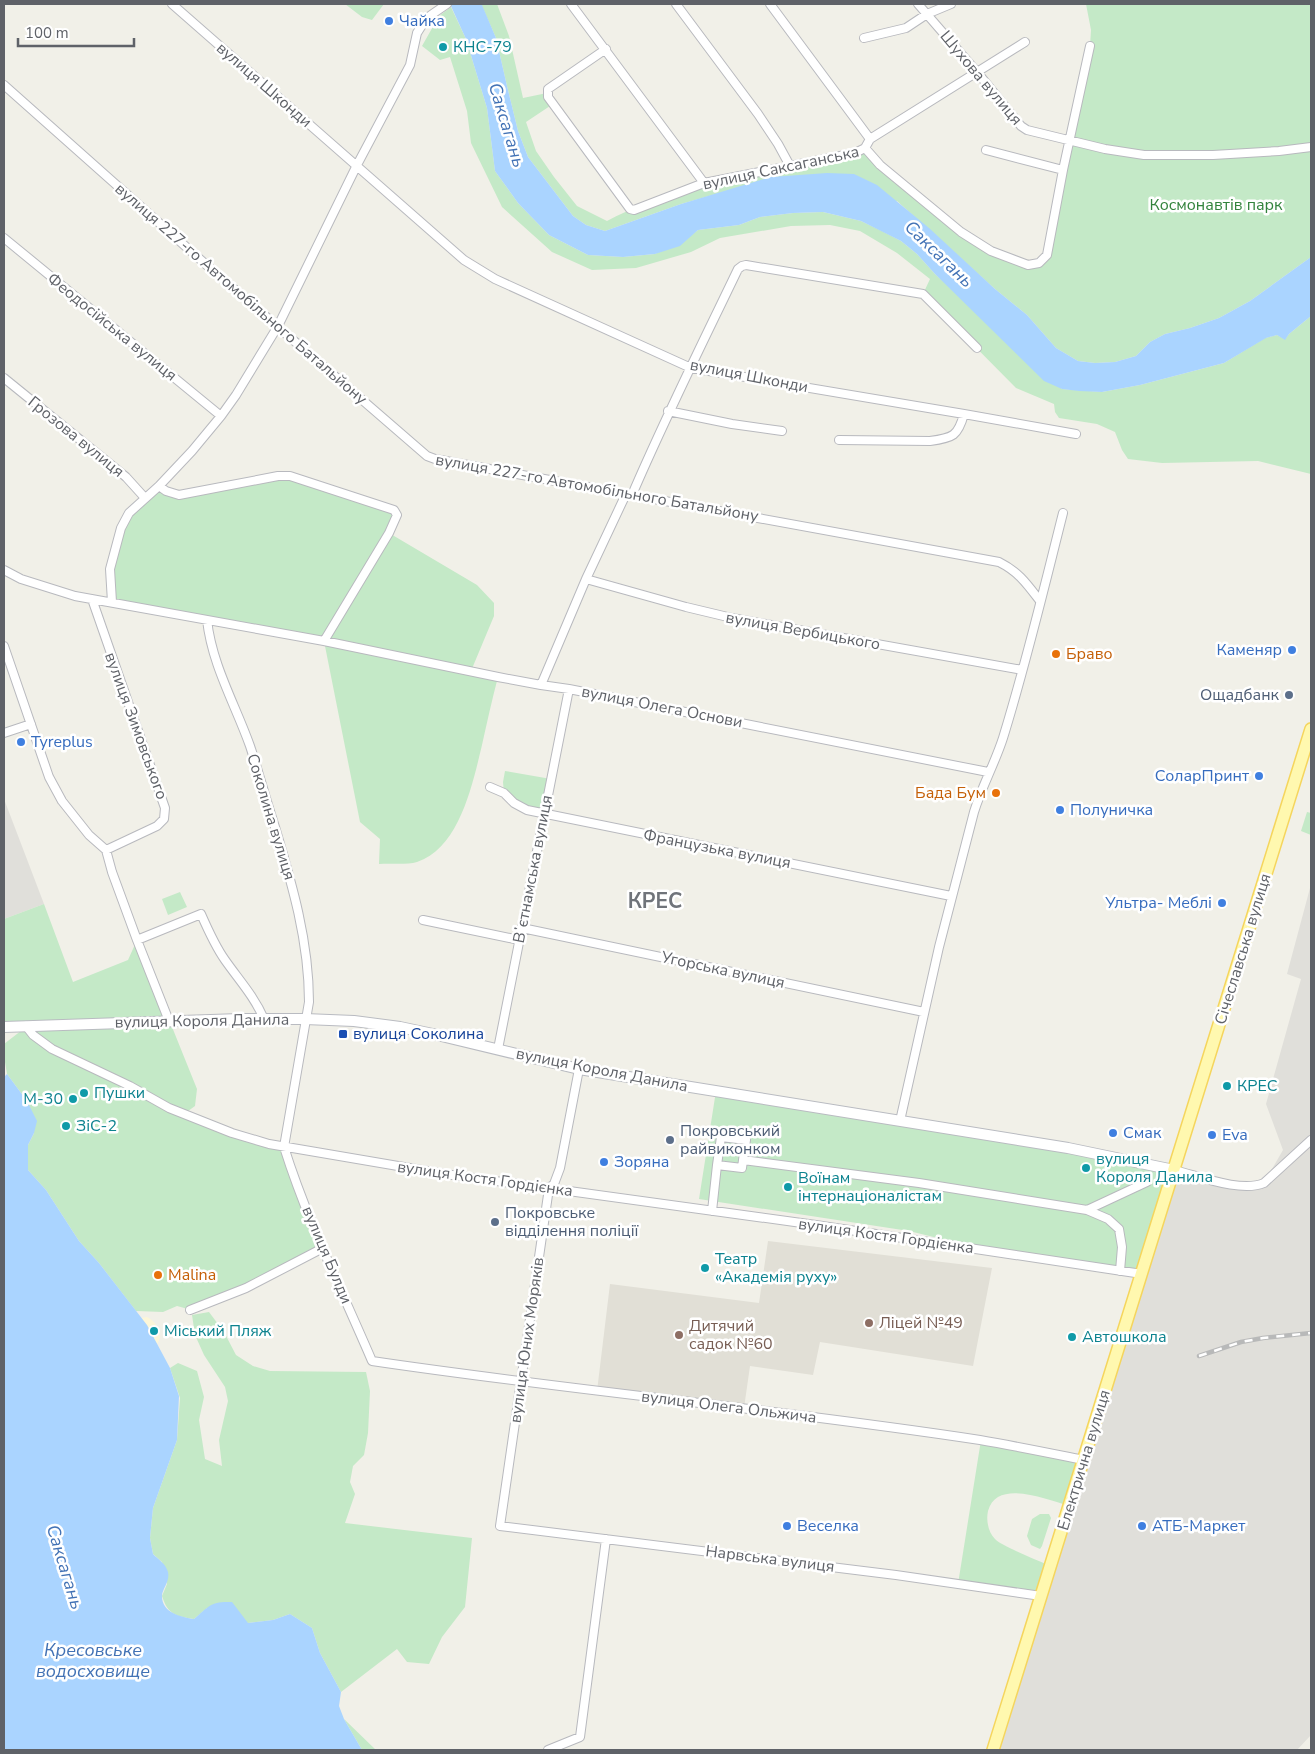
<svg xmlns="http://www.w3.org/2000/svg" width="1315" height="1754" viewBox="0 0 1315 1754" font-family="'Nunito Sans',sans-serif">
<rect width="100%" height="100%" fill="#f1f0e8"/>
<!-- industrial -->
<path fill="#e0dfda" d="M4 799 44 904 4 919Z
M1310 888 1311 1735 1297 1750H993L1174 1170 1234 1185 1264 1183 1283 1150 1266 1104 1301 979 1287 974Z"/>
<!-- education -->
<path fill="#e1dfd6" d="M768 1241 992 1268 973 1366 820 1342 813 1375 750 1366 744 1408 597 1391 610 1284 759 1303Z"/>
<!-- green -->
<path fill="#c4e9c7" d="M345 4H384L372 20 362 17Z
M481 4H497L509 36 523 98 547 93 553 104 526 122 536 151 554 177 577 206 607 221C686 180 778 167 865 148L961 232 1028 265 1043 261 1090 46 1091 30 1086 4H1311V257L1250 301 1219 318 1190 328 1165 334 1150 342 1136 356 1115 362 1095 363 1078 361 1056 348 1027 315 995 289 897 201 723 192 681 204 605 231 586 225 573 216 528 157 518 131 507 86 496 38Z
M451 7 466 39 487 108 495 171 518 203 549 235 588 255 623 257 655 254 690 236 698 230 739 225 760 217 793 213 823 212 861 221 882 231 901 241 917 254 935 274 1062 389 1102 392 1140 385 1224 363 1265 338 1277 335 1285 339 1289 334 1311 316V474L1258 461 1162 463 1128 459 1122 450 1115 432 1097 424 1059 418 1055 412 1054 404 1016 388 923 294 930 279 897 253 860 231 830 225 791 226 720 238 691 252 636 268 592 270 552 252 502 207 471 143 467 111 450 57 440 60 422 46 439 16Z
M278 476 397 515 389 533 477 585 494 603V616L471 671 498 677C492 700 487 722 482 745 473 782 460 848 417 862 407 865 391 863 379 864L380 839 360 822 324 641 112 602 110 581 129 513 159 486 173 494Z
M505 771 551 779 544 814 527 810 504 793 503 782Z
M1307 812 1311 813V835L1301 831Z
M180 892 187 907 168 915 162 899Z
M44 904 73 982 128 960 137 940 197 1089 195 1106 184 1114 284 1147 323 1248 246 1288 188 1309 177 1306 163 1312 136 1311 99 1263 79 1241 46 1190 28 1170V1145L34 1133 27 1101 7 1074 5 1062H4V1044L26 1027H4V919Z
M716 1091 1174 1170 1142 1274 995 1252 909 1231 699 1199Z
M209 1312 224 1332 236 1355 253 1366 270 1371 366 1372 370 1391 368 1433 364 1455 353 1466 350 1482 355 1494 345 1523 472 1538 465 1607 442 1637 429 1664 407 1662 397 1649 341 1692 320 1653 312 1628 290 1614 273 1620 248 1623 207 1608 194 1619C176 1616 168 1615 162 1596L167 1584 162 1562 153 1554 150 1538 153 1508 177 1440 180 1398 170 1368 178 1363 197 1371 204 1397 199 1420 205 1459 222 1466 219 1440 228 1401 225 1387 204 1355 195 1335 192 1315Z
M981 1440 1084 1460 1070 1506C1047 1500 997 1478 988 1511 986 1520 988 1532 995 1539 1001 1546 1040 1561 1050 1566L1041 1596 958 1584Z
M1040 1514H1049L1051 1518 1042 1546 1040 1549 1031 1545 1027 1536 1032 1519Z
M344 1719 376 1750H362Z"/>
<!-- sand -->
<path fill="#fcf6d8" d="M147 1317C157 1322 164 1335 157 1344L141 1318Z"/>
<!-- water -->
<path fill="#aad4ff" d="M450 4 482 5 496 38 507 86 518 131 528 157 573 216 586 225 605 231 681 204 771 177 827 173 854 174 877 185 929 228 995 289 1027 315 1056 348 1078 361 1095 363 1115 362 1136 356 1150 342 1165 334 1190 328 1219 318 1250 301 1311 257V316L1289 334 1285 340 1277 335 1266 338 1224 363 1140 385 1102 392 1079 391 1062 389 1044 381 935 274 917 254 901 241 861 221 823 212 793 213 760 217 739 225 698 230 680 246 655 254 623 257 588 255 549 235 518 203 495 171 487 108 466 39Z
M7 1074 27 1101 37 1121 34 1133 28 1145V1170L46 1190 79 1241 99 1263 147 1325 170 1368 179 1396 177 1440 153 1508 150 1538 153 1554C158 1559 166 1564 168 1572 170 1581 163 1588 162 1595 161 1613 182 1617 194 1619 209 1606 211 1601 232 1602L248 1623 273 1620 290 1614 312 1628 320 1653 341 1692 339 1706 344 1719 362 1750H4V1077Z"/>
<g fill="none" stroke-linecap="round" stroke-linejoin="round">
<!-- street casing -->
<g stroke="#b8b9be" stroke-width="10">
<path id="street" d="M172 4 464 260 495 279 691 368 964 414 1076 434
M571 4 704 183
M676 4 758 114 778 144 790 166
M770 4 870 139
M918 4 977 72 1021 126 1027 130 1105 149 1144 155H1213L1279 151 1311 147
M864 38 906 28 927 14 951 4
M606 49 548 89V97L630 209 634 210 704 183 855 153 865 148 880 165 961 232 991 251 1028 265 1039 263 1047 255 1063 170 1090 46
M4 85 211 269 427 456 435 459 999 562C1019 572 1027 584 1040 601
M865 148 870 139 1025 42
M986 150 1063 170
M4 238 221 416
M4 378 126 477 145 498
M668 411 732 424 782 431
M839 440 930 441C953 438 958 436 964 414
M159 486 166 491 179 495 278 476H290L394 510 397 515 389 533 324 641
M626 494 586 579 541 685 569 689 988 772
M632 495C665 418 702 344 738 269L742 266 746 265 923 294 977 348
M4 570 21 579 75 596 324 641 498 677 541 685
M586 579 686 607 732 618 1022 670
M92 599 165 808 164 819 157 826 106 850
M112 602 110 569 121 528 129 513 159 486 192 451 221 416 236 395 278 326 357 165 410 65 417 33 424 22 431 15 447 4
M207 620C212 665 235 704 250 746 259 773 266 800 275 827 292 884 309 941 309 1002L284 1147C307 1220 342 1291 372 1361 574 1391 778 1409 980 1440 1015 1446 1049 1453 1084 1460
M4 646 49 777 62 801 89 835 106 850 112 872 137 940 169 1021
M4 733 31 724
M490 787 504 793 514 803 527 810 951 896
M423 920 519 940
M522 928 924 1012
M137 940 201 914C208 930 215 946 225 960 239 980 254 996 264 1019
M26 1026 33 1035 52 1049 130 1086 169 1108 232 1133 269 1144 445 1174 816 1225 1142 1274
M498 1049 569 689
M579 1069 560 1168 554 1184 549 1188 500 1526 896 1575 1041 1596
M900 1121 939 947 974 812C982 786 995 763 1003 738 1026 664 1044 588 1063 513
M717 1165 721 1137 746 1140 743 1160
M1174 1170C1199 1176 1241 1193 1264 1183L1311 1140
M1087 1210 1108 1219 1119 1229 1122 1247 1120 1271
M712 1211 717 1165 742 1168 743 1160 919 1183 1087 1210 1147 1182
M190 1310 246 1288 323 1248
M548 1750 580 1737 606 1539"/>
</g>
<!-- secondary casing -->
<g stroke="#b9bbc1" stroke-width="12">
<path id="secondary" d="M4 1027 240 1019H305L354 1021 400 1027 433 1034 579 1069 1068 1148 1174 1170"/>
</g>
<!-- primary casing -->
<g stroke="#f5d55d" stroke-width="14">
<path id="primary" d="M993 1750 1311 729"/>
</g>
<!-- street -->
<use href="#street" stroke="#fff" stroke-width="8"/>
<!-- secondary -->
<use href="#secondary" stroke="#fff" stroke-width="10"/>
<!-- primary -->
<use href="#primary" stroke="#fff8af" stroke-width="11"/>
<!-- rail casing -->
<g stroke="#b8b9b9" stroke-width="4.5">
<path id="rail" d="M1199 1356 1241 1342 1263 1338 1311 1333"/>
</g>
<!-- rail -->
<use href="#rail" stroke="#fff" stroke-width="2.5" stroke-dasharray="8" stroke-linecap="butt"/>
</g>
<!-- markers -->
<g fill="#3f7fe0" stroke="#fff" stroke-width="2">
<circle cx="389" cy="21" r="5"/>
<circle cx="1292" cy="650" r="5"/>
<circle cx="21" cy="742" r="5"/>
<circle cx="1259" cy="776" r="5"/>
<circle cx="1060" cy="810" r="5"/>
<circle cx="1222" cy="903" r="5"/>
<circle cx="1113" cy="1133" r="5"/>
<circle cx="1212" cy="1135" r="5"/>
<circle cx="604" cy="1162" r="5"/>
<circle cx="787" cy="1526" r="5"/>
<circle cx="1142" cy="1526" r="5"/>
</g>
<g fill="#0f9aa8" stroke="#fff" stroke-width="2">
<circle cx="443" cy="47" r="5"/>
<circle cx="1227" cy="1086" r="5"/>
<circle cx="84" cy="1093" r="5"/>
<circle cx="73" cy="1099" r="5"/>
<circle cx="66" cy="1126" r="5"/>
<circle cx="1086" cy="1168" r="5"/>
<circle cx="788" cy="1187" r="5"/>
<circle cx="705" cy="1268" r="5"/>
<circle cx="154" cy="1331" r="5"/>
<circle cx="1072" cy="1337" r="5"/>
</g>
<g fill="#e8710a" stroke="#fff" stroke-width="2">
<circle cx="1056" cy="654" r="5"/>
<circle cx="996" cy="793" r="5"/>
<circle cx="158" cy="1275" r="5"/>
</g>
<g fill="#5c6f8a" stroke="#fff" stroke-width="2">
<circle cx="1289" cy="695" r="5"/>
<circle cx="670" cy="1140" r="5"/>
<circle cx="495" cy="1222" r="5"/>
</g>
<rect fill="#1a4fb4" stroke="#fff" stroke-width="2" x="338" y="1029" width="10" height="10" rx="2.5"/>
<g fill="#8d6e63" stroke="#fff" stroke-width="2">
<circle cx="869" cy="1323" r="5"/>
<circle cx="679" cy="1335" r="5"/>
</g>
<g text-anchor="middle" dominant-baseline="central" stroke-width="5" stroke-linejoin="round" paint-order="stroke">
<!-- shop labels -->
<g font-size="16" fill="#366cbe" stroke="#fff" text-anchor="start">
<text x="399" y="21">Чайка</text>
<text x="1282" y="650" text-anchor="end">Каменяр</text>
<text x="31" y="742">Tyreplus</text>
<text x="1249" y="776" text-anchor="end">СоларПринт</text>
<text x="1070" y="810">Полуничка</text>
<text x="1212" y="903" text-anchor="end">Ультра- Меблі</text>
<text x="1123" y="1133">Смак</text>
<text x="1222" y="1135">Eva</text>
<text x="614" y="1162">Зоряна</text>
<text x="797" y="1526">Веселка</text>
<text x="1152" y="1526">АТБ-Маркет</text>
</g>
<!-- culture labels -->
<g font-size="16" fill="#0d838f" stroke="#fff" text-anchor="start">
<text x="453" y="47">КНС-79</text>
<text x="1237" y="1086">КРЕС</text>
<text x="94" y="1093">Пушки</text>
<text x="63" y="1099" text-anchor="end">М-30</text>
<text x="76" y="1126">ЗіС-2</text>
<text x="1096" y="1159">вулиця<tspan x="1096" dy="18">Короля Данила</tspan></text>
<text x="798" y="1178">Воїнам<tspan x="798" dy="18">інтернаціоналістам</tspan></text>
<text x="715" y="1259">Театр<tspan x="715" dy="18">«Академія руху»</tspan></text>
<text x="164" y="1331">Міський Пляж</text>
<text x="1082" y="1337">Автошкола</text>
</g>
<!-- street labels -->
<g font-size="16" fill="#5f6268" stroke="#fff">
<text transform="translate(981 78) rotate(50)">Шухова вулиця</text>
<text transform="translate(264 85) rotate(41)">вулиця Шконди</text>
<text transform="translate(781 168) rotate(-12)">вулиця Саксаганська</text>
<text transform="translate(241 294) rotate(41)">вулиця 227-го Автомобільного Батальйону</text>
<text transform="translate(112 327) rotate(39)">Феодосійська вулиця</text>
<text transform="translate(749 376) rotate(11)">вулиця Шконди</text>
<text transform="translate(76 437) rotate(39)">Грозова вулиця</text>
<text transform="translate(597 488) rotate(10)">вулиця 227-го Автомобільного Батальйону</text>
<text transform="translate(803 631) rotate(10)">вулиця Вербицького</text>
<text transform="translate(662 707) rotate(11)">вулиця Олега Основи</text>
<text transform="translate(136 726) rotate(70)">вулиця Зимовського</text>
<text transform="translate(271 817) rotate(73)">Соколина вулиця</text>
<text transform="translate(717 849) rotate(11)">Французька вулиця</text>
<text transform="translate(533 869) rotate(-79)">Вʼєтнамська вулиця</text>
<text transform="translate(1243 949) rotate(-73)">Січеславська вулиця</text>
<text transform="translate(723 970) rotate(12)">Угорська вулиця</text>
<text transform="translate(202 1021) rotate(-1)">вулиця Короля Данила</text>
<text transform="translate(602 1070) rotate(11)">вулиця Короля Данила</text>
<text transform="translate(485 1179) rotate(8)">вулиця Костя Гордієнка</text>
<text transform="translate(886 1236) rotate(8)">вулиця Костя Гордієнка</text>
<text transform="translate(327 1255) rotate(67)">вулиця Булди</text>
<text transform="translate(527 1340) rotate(-82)">вулиця Юних Моряків</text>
<text transform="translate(729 1407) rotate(7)">вулиця Олега Ольжича</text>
<text transform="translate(1084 1460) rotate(-73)">Електрична вулиця</text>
<text transform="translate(770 1559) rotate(7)">Нарвська вулиця</text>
</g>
<!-- park labels -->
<g font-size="16" fill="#32833c" stroke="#fff">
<text x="1216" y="205">Космонавтів парк</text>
</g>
<!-- food labels -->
<g font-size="16" fill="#c56008" stroke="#fff" text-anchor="start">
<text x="1066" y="654">Браво</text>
<text x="986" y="793" text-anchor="end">Бада Бум</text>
<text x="168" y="1275">Malina</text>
</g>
<!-- service labels -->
<g font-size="16" fill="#4e5e75" stroke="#fff" text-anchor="start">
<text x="1279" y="695" text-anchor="end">Ощадбанк</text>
<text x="680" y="1131">Покровський<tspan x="680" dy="18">райвиконком</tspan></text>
<text x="505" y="1213">Покровське<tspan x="505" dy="18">відділення поліції</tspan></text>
</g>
<!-- transit labels -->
<g font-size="16" fill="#164399" stroke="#fff" text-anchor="start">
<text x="353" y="1034">вулиця Соколина</text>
</g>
<!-- education labels -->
<g font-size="16" fill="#785e54" stroke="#fff" text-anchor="start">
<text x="879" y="1323">Ліцей №49</text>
<text x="689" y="1326">Дитячий<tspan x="689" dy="18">садок №60</tspan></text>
</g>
<!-- water labels -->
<g font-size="18" font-style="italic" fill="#4272b5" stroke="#fff">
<text transform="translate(507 125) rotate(73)">Саксагань</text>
<text transform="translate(939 254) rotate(44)">Саксагань</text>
<text transform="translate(65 1567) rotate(73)">Саксагань</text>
<text x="93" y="1650">Кресовське<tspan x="93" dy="21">водосховище</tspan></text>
</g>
<!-- district labels -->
<g font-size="21" font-weight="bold" fill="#70747a" stroke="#fff">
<text x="655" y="901">КРЕС</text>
</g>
</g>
<!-- border -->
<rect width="1315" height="1754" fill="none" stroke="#5f6268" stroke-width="10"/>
<!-- scale -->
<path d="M18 38v8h116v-8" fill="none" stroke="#5f6268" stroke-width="2.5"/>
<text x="25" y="38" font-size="15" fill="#5f6268" stroke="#ffffff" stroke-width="4" paint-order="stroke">100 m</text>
</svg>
